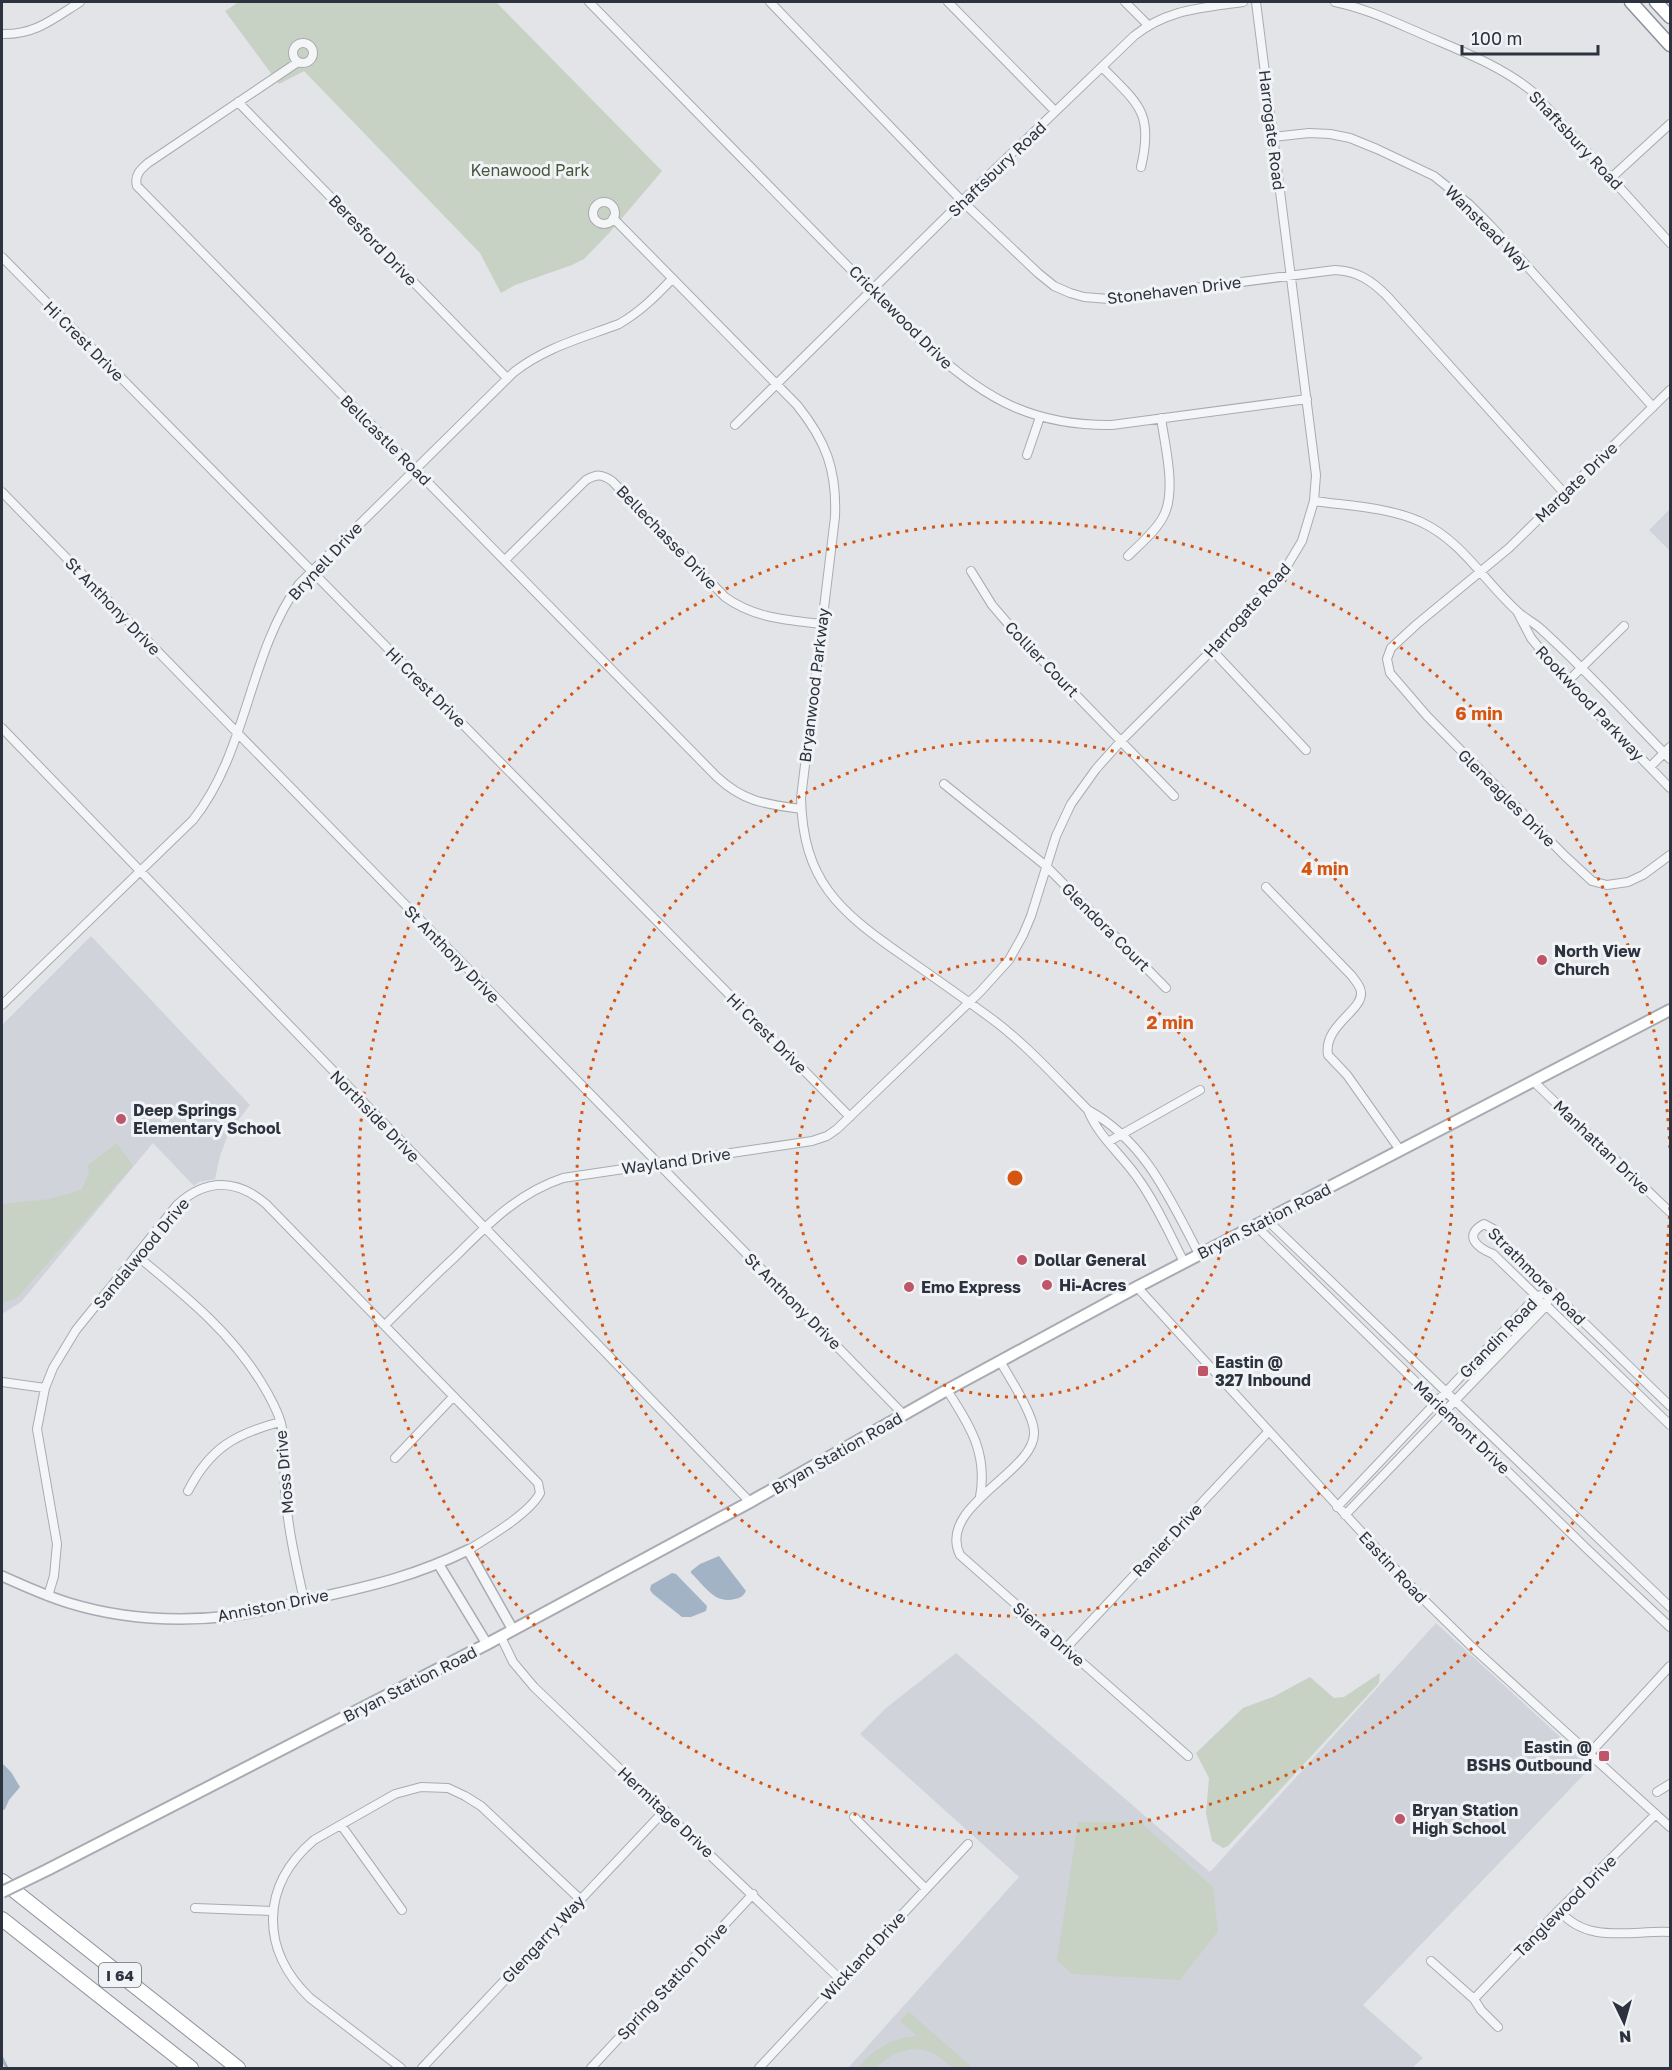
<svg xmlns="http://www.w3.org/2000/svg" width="1672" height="2070" viewBox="0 0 1672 2070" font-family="'Golos Text',sans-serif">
<rect width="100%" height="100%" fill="#e2e4e8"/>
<!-- built -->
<path fill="#d0d4da" d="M1670 509V551L1649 530Z
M91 936 250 1105 229 1132 220 1156 215 1179 199 1182 194 1186 153 1143 21 1302 2 1314V1025Z
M1436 1623 1592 1766 1363 2005 1423 2058 1412 2068H848L1019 1877 860 1734 886 1708 956 1653 1210 1872Z"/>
<!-- green -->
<path fill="#c7d1c4" d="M239 2H496L662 171 611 231 584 259 572 265 515 285 501 293 480 253 304 71 279 84 225 11Z
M117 1143 133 1166 16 1299 2 1302V1204L50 1199 81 1190 89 1173 87 1166Z
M1380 1673 1379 1683 1228 1846 1223 1848 1212 1841 1206 1813 1209 1778 1196 1753 1243 1708 1273 1697 1310 1677 1334 1698 1344 1697Z
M1078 1822H1140L1213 1887 1218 1931 1180 1980 1072 1974 1057 1960Z
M909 2011 917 2019 973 2068H953L935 2054 924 2050 912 2049 894 2054 874 2068H857C873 2050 893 2037 917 2036L900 2021Z"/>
<!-- water -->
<path fill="#a1b3c4" d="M719 1556 746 1591C743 1596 741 1598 735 1599 714 1604 706 1587 691 1573V1571L700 1564Z
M672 1573 676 1574 707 1606 706 1611 691 1617H682L653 1594 650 1590 651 1585Z
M2 1763 11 1772 20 1787 9 1800 5 1809 2 1811Z"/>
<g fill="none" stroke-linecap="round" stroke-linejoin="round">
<!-- stream -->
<path stroke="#a1b3c4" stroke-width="3" d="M2 2058 7 2068"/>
<!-- minor casing -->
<g stroke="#a8abb2" stroke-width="10">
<path id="minor" d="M589 2 917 337C979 394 1025 426 1112 425L1307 399
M770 2 962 201 1038 273 1054 286 1070 293 1084 297 1109 299 1335 270C1357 271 1371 280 1387 296L1565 494
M948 2 1055 111
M1125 2 1148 25
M1335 2C1365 8 1394 22 1422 34 1461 51 1500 65 1533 92L1670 243
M2 34C35 35 53 19 80 2
M293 53a10 10 0 1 1 20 0a10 10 0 1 1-20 0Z
M298 62 148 163C141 169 134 175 137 186L717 777C744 802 765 804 801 809
M1102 67C1138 104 1154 112 1141 167
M238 102 507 378
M1273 137 1309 133 1330 134 1350 138 1377 149 1434 176 1469 204 1491 226 1653 407
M1611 178 1670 124
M593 213a11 11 0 1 1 22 0a11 11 0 1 1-22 0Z
M613 218 797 405C826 441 837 470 835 517L801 798C803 881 839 911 902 955 932 976 962 997 992 1019 1027 1045 1057 1079 1088 1110 1145 1141 1170 1199 1199 1254
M2 257 850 1117
M1670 390 1509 548 1417 624 1391 648 1387 659 1390 673 1427 716 1565 856 1592 881 1607 885 1628 882 1643 875 1670 855
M735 425 962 201 1134 36C1167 9 1202 8 1243 2
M1027 455 1040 417
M2 492 904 1415
M1314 501C1349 506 1388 507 1421 522 1462 541 1484 581 1517 611 1524 618 1535 623 1542 630 1587 671 1628 716 1670 759
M1128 556C1140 544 1155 532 1163 517 1177 492 1165 446 1161 418
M505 560 586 480C597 474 602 474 612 481L725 597C754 618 786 620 821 624
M971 571 992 605 1016 633 1174 796
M1518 613 1531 638 1567 682 1670 788
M1212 650 1306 750
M1567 682 1624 626
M2 728 750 1502
M1650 767 1670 747
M944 784 1046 866 1166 988
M1266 887 1352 976C1355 981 1361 986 1361 993 1362 1011 1323 1026 1328 1055L1347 1075 1400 1150
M2 1005 193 820C248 751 248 655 299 584L514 372C546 347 582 338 619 324 640 312 656 296 672 279
M1533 1081 1670 1212
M1088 1110C1098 1136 1121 1154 1137 1177 1156 1203 1169 1233 1184 1262
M1108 1142 1200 1090
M1266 1219 1670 1607
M1255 1225 1586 1548 1670 1627
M136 1255C183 1294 229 1330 261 1382 269 1395 277 1409 281 1423 286 1446 284 1469 285 1492 288 1529 296 1564 304 1600
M1137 1287 1421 1597 1472 1647 1670 1827
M385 1325C408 1302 431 1279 455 1257 488 1224 518 1193 563 1178L812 1141 827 1136 837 1129 980 992 1009 960 1023 935 1031 916 1056 836 1071 804 1096 769 1121 741 1212 650 1284 571 1302 541 1314 501 1316 475 1256 2
M1000 1361C1009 1377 1034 1415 1034 1432 1036 1472 936 1506 960 1555L1188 1756
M2 1382 45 1388
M947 1390C970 1426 988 1453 980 1497
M1670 1406 1502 1243 1495 1230 1484 1224C1462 1236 1478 1248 1493 1254L1670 1425
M395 1458 453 1397
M188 1491C210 1448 235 1434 280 1422
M1337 1507 1536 1297 1551 1291
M1345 1515 1546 1306 1551 1291
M48 1596 54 1576 57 1544 37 1429 45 1388 53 1368 76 1330 177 1205C206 1178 237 1179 266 1204L538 1483 540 1493C530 1513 488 1538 468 1550
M501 1637 513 1662 534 1687 841 1980
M1066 1648 1269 1431
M1590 1753 1670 1666
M1657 1792 1670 1784
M854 1817 926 1889
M341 1825 402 1910
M195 1908 272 1911
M1559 1910C1587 1945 1632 1930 1670 1932
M1431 1961 1474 1999 1481 2010 1498 2027
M1474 1999 1559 1910 1656 1814
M401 2068 310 1998C260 1950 260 1886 314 1840L395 1794 421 1787 448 1788 465 1796 481 1806 581 1900
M422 2068 665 1810
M591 2068 753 1894
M759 2068 968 1844"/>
</g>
<!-- tertiary casing -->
<g stroke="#a8abb2" stroke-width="12">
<path id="tertiary" d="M439 1565 487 1644
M2 1576C24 1586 46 1596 69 1603 121 1619 178 1622 232 1616 262 1612 291 1603 321 1597 375 1585 417 1575 468 1550L513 1630"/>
</g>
<!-- secondary casing -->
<g stroke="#a8abb2" stroke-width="14">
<path id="secondary" d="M49 1869 487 1644 750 1502 947 1390 1137 1287 1670 1010"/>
</g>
<!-- trunk casing -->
<g stroke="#8b929d" stroke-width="15">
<path id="trunk" d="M1631 2 1670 45
M1656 2 1670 17"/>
</g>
<!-- motorway casing -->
<g stroke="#8b929d" stroke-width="16">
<path id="motorway" d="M2 1881 238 2068
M2 1919 191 2068"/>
</g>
<!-- minor -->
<use href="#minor" stroke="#f4f5f7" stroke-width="8"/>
<!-- tertiary -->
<use href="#tertiary" stroke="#f4f5f7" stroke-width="9"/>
<!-- secondary -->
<use href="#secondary" stroke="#fff" stroke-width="10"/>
<!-- trunk -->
<use href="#trunk" stroke="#fff" stroke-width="12"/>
<!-- motorway -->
<use href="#motorway" stroke="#fff" stroke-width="14"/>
<!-- secondary-bridge casing -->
<g stroke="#a8abb2" stroke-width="14" stroke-linecap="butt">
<path id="secondary-bridge" d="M2 1892 49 1869"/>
</g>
<!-- secondary-bridge -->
<use href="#secondary-bridge" stroke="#fff" stroke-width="10"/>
</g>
<!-- distance rings -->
<g fill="none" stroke="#d55511" stroke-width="3" stroke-dasharray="3 6">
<circle cx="1015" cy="1178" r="219"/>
<circle cx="1015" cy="1178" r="438"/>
<path d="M1670 1207A656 656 0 1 1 1670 1149"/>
</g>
<!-- markers -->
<g fill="#be5568" stroke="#f1f3f6" stroke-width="2">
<circle cx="1542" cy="960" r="6"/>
<circle cx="121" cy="1119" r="6"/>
<circle cx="1022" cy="1260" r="6"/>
<circle cx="1047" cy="1285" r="6"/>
<circle cx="909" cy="1287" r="6"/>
<rect x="1197" y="1365" width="12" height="12" rx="3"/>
<rect x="1598" y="1750" width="12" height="12" rx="3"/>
<circle cx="1400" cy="1819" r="6"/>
</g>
<g text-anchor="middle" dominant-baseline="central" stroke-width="6" stroke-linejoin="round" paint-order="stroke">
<!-- shield labels -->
<rect fill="#f1f3f6" stroke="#676d75" stroke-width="1.5" x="99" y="1963" width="42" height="24" rx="4.5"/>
<g font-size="15" font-weight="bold" fill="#2c333e">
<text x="120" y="1975">I 64</text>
</g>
<!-- street labels -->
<g font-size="16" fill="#2c333e" stroke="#f1f3f6">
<text transform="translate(1272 130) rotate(83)">Harrogate Road</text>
<text transform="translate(1576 140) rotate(47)">Shaftsbury Road</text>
<text transform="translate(997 169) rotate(-44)">Shaftsbury Road</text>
<text transform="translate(1488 228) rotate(45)">Wanstead Way</text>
<text transform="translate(373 240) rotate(46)">Beresford Drive</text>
<text transform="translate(1174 290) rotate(-7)">Stonehaven Drive</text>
<text transform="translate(901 317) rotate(45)">Cricklewood Drive</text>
<text transform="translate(84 341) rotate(45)">Hi Crest Drive</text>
<text transform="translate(386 440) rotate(45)">Bellcastle Road</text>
<text transform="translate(1576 482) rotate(-44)">Margate Drive</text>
<text transform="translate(667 537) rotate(46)">Bellechasse Drive</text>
<text transform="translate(325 561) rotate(-47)">Brynell Drive</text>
<text transform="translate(113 606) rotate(46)">St Anthony Drive</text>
<text transform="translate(1247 610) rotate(-48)">Harrogate Road</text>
<text transform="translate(1042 659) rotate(46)">Collier Court</text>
<text transform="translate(814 685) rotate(-83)">Bryanwood Parkway</text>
<text transform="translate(426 687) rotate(45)">Hi Crest Drive</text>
<text transform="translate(1590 703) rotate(47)">Rookwood Parkway</text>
<text transform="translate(1507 798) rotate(45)">Gleneagles Drive</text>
<text transform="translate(1106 927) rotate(45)">Glendora Court</text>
<text transform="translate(452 954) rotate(46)">St Anthony Drive</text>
<text transform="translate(767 1033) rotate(45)">Hi Crest Drive</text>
<text transform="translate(375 1116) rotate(46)">Northside Drive</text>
<text transform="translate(1602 1147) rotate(44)">Manhattan Drive</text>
<text transform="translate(676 1161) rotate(-8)">Wayland Drive</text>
<text transform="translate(1264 1221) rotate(-27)">Bryan Station Road</text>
<text transform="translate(141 1253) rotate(-50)">Sandalwood Drive</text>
<text transform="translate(1537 1276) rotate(45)">Strathmore Road</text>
<text transform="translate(793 1301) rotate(45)">St Anthony Drive</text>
<text transform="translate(1498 1338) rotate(-46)">Grandin Road</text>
<text transform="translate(1462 1427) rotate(44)">Mariemont Drive</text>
<text transform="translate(837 1453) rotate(-30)">Bryan Station Road</text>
<text transform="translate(284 1472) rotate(-95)">Moss Drive</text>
<text transform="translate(1167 1540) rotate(-47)">Ranier Drive</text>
<text transform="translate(1393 1567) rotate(47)">Eastin Road</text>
<text transform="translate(273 1605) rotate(-11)">Anniston Drive</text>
<text transform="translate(1049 1634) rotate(41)">Sierra Drive</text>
<text transform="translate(410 1684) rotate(-27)">Bryan Station Road</text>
<text transform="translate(666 1812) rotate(43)">Hermitage Drive</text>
<text transform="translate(1565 1906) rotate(-45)">Tanglewood Drive</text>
<text transform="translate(543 1939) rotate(-47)">Glengarry Way</text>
<text transform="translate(863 1956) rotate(-47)">Wickland Drive</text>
<text transform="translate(672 1981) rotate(-47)">Spring Station Drive</text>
</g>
<!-- park labels -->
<g font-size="16" fill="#41583b" stroke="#f1f3f6">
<text x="530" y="170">Kenawood Park</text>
</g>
<!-- poi labels -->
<g font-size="16" font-weight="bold" fill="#2c333e" stroke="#f1f3f6" text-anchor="start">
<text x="1554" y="951">North View<tspan x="1554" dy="18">Church</tspan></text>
<text x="133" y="1110">Deep Springs<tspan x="133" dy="18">Elementary School</tspan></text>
<text x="1034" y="1260">Dollar General</text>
<text x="1059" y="1285">Hi-Acres</text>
<text x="921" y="1287">Emo Express</text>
<text x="1215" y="1362">Eastin @<tspan x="1215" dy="18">327 Inbound</tspan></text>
<text x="1592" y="1747" text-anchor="end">Eastin @<tspan x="1592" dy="18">BSHS Outbound</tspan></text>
<text x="1412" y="1810">Bryan Station<tspan x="1412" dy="18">High School</tspan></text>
</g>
</g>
<circle cx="1015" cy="1178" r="9" fill="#d55511" stroke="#f1f3f6" stroke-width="3"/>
<g font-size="18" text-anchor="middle" font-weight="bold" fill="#d55511" stroke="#f1f3f6" stroke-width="6" stroke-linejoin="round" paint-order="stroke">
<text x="1479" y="720">6 min</text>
<text x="1325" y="875">4 min</text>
<text x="1170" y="1029">2 min</text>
</g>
<!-- border -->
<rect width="1672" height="2070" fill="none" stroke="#2c333e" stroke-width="6"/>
<!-- north arrow -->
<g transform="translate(1624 2022) rotate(175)" stroke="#f1f3f6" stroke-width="4.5" paint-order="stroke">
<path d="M0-4.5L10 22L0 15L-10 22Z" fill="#2c333e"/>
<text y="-9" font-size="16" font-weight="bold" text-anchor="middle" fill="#2c333e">N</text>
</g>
<!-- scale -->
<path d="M1462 45v9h136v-9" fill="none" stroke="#2c333e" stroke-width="3"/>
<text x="1471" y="45" font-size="18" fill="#2c333e" stroke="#f1f3f6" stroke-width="4.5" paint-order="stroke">100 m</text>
</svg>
